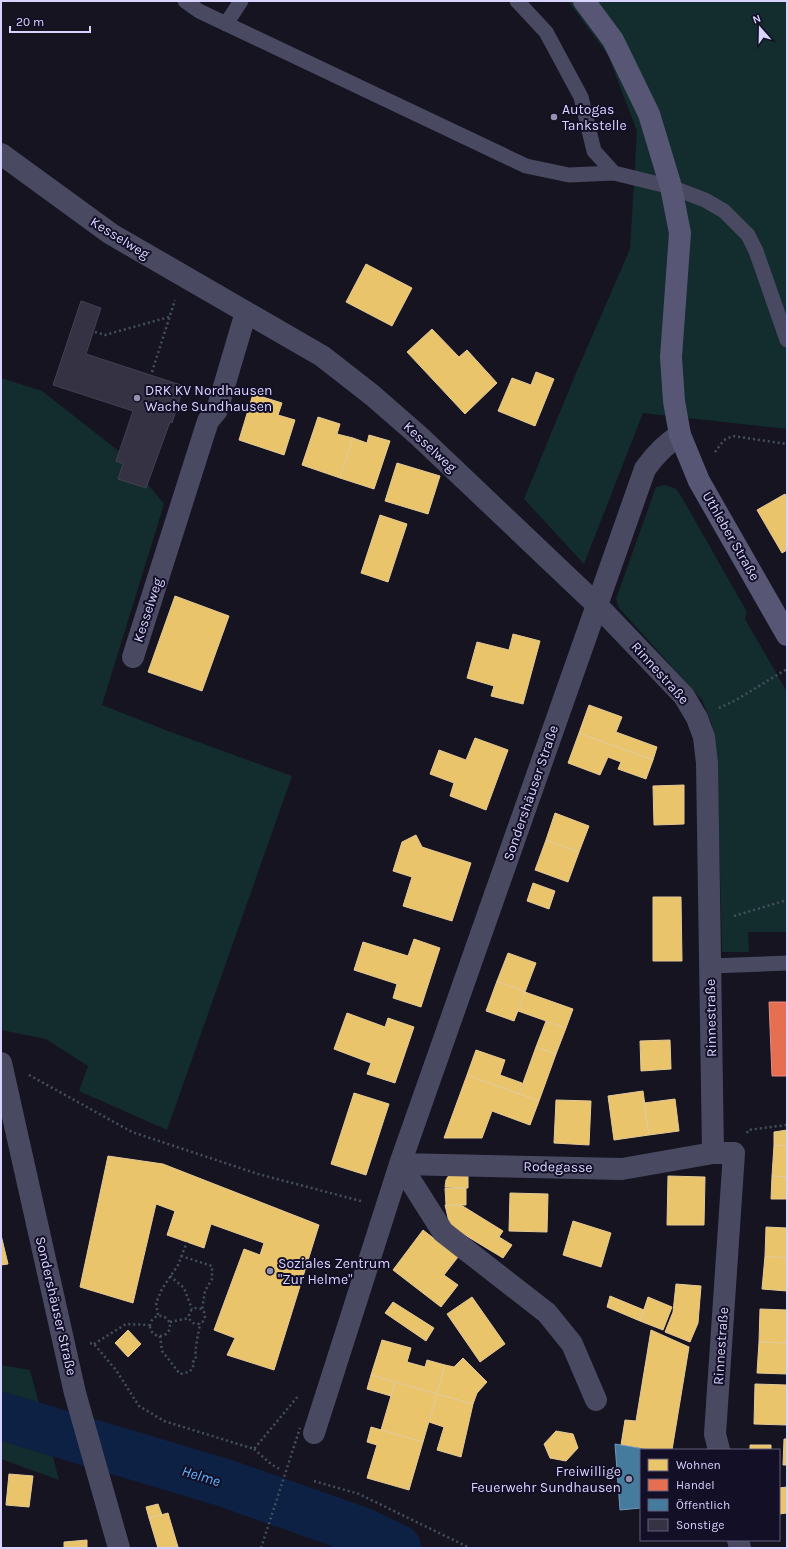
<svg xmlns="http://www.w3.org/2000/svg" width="788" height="1549" viewBox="0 0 788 1549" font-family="Karla,sans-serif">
<rect width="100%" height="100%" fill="#161421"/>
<!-- green -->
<path fill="#132c2d" d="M568 1H787V429L643 413 584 564 524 499 576 373 630 249 637 131 608 55Z
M1 378 42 391 125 456 164 504 102 705 168 731 292 776 167 1130 79 1091 88 1066 46 1039 1 1030Z
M665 485 676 489 681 496 747 612 745 619 787 692V932H748L749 952H722L717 756 712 725 702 700 619 608 616 599 656 487Z
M1 1365 30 1370 59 1480 1 1459Z"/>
<!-- homes -->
<path fill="#e9c46a" stroke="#e4c997" d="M366 264 412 288 392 326 346 302Z
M432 329 459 357 467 350 497 383 465 414 407 352Z
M536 372 554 379 535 426 498 411 512 378 531 385Z
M253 394 282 403 278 415 295 420 284 455 239 440Z
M318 417 340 424 337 434 353 438 340 478 302 465Z
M369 435 390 441 374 489 340 478 353 438 367 443Z
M397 463 440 476 428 514 385 501Z
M785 494 787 498V550L782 553 757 510Z
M380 515 407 524 388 582 361 573Z
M175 596 229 616 202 691 148 672Z
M513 634 540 641 523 704 491 696 494 686 467 678 477 642 509 650Z
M589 705 622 717 616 732 657 747 653 760 579 733Z
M579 733 653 760 646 779 618 769 621 762 608 757 600 775 568 763Z
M475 738 508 750 486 810 450 796 454 783 430 774 439 750 466 760Z
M684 785V824L654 825 653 786Z
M555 813 589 826 579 852 546 840Z
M416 835 422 847 471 863 452 921 403 906 412 877 393 871 402 842Z
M546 840 579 852 568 882 535 870Z
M533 883 555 891 549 909 527 901Z
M653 897H681L682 961H653Z
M414 939 440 948 421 1007 393 998 397 984 354 970 363 942 408 956Z
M508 953 536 963 525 992 497 981Z
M497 981 525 992 514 1021 486 1011Z
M525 992 573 1009 566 1028 518 1011Z
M347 1013 385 1027 388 1018 414 1027 395 1083 367 1074 371 1063 334 1049Z
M546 1021 566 1028 556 1054 536 1047Z
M670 1040 671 1069 641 1071 640 1041Z
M536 1047 556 1054 539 1101 519 1094Z
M476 1050 505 1060 500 1075 522 1083 519 1094 467 1075Z
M467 1075 539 1101 530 1125 492 1111 482 1138H444Z
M643 1091 649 1135 614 1140 608 1096Z
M354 1093 389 1104 366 1175 331 1164Z
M675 1099 679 1131 649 1135 644 1103Z
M556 1100 591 1101 589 1145 554 1143Z
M787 1130V1146L774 1145V1132Z
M774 1145 787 1146V1177L772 1176Z
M108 1156 163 1164 319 1225 274 1370 227 1355 235 1338 214 1330 244 1249 260 1255 264 1243 211 1224 204 1248 167 1235 175 1211 156 1204 133 1303 80 1287Z
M451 1172H468V1188L445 1187 446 1180Z
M668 1176 705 1177 704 1225H667Z
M772 1176 787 1177V1199H771Z
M445 1188H466V1205H446Z
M510 1193 548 1194 547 1232 509 1231Z
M445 1205H461L503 1231 499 1237 512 1245 503 1258 450 1226Z
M573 1221 611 1233 601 1267 563 1255Z
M766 1227 787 1228V1258L765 1256Z
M423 1230 458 1257 444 1275 458 1285 441 1307 393 1270Z
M1 1235 8 1264 1 1265Z
M765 1256 787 1258V1291L762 1289Z
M676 1284 701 1286 698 1323 690 1342 665 1332 673 1312Z
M610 1296 644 1310 640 1321 607 1307Z
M472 1297 505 1344 480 1362 447 1314Z
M648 1297 672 1307 663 1330 640 1321Z
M393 1302 434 1328 426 1341 385 1313Z
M760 1309 787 1310V1343L759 1342Z
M128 1330 141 1344 128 1357 115 1343Z
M651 1330 689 1347 672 1450H650L621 1445 625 1420 636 1421Z
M382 1340 411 1348 407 1362 425 1367 427 1360 445 1365 437 1394 371 1375Z
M759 1342 787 1343V1374L757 1373Z
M463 1358 487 1382 477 1393 473 1404 437 1394 445 1365 454 1367Z
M371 1375 395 1382 391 1396 367 1389Z
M395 1382 437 1394 423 1442 381 1430Z
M755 1384 787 1385V1425L754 1424Z
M437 1394 473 1404 461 1457 437 1450 444 1427 429 1422Z
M371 1427 423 1442 409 1490 367 1478 377 1445 367 1442Z
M556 1431 573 1434 578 1448 566 1461 550 1458 544 1444Z
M784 1439H787V1465H783Z
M750 1445H771V1450H750Z
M9 1474 33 1476 29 1507 6 1505Z
M787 1487V1513L779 1514V1488Z
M158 1504 162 1515 149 1518 146 1507Z
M168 1513 178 1547 158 1548 149 1518Z
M87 1540V1548H64V1542Z"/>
<!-- shops -->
<path fill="#e76f51" stroke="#e38d85" d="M769 1002H787V1076H772Z"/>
<!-- public -->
<path fill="#457b9d" stroke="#7196ba" d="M615 1444 650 1450H641V1508L620 1510Z"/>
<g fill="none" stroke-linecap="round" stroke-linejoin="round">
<!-- river -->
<path stroke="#0d2144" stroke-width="48" d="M1 1416 225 1483 361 1531 397 1548"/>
</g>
<!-- building -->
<path fill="#343243" stroke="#433f54" d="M81 301 101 308 86 354 184 386 172 423 170 422 146 488 118 479 123 464 116 461 133 411 53 385Z"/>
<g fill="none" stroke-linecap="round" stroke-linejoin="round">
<!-- path -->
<path stroke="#44505f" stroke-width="2.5" stroke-dasharray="2 3" stroke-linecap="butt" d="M95 332 105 335 169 317
M152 372 175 300
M715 452 724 440 733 436 787 444
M719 708 736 700 787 669
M734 916 787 900
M29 1075 132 1132 258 1174 361 1201
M747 1133 748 1130 787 1125
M181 1256 212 1266V1279L205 1291 202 1310
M170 1276 184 1288 192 1309
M189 1316a8 8 0 1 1 16 0a8 8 0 1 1-16 0Z
M158 1315 156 1303 162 1289 178 1265 187 1242
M150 1326a10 10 0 1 1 20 0a10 10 0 1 1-20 0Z
M170 1322 189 1318
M160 1336 162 1351 180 1374 189 1372 193 1368V1362L196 1359C194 1349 199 1333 200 1323
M90 1343 94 1344 116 1370 139 1406 164 1421 254 1449 299 1395
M94 1344 126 1324 149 1325
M254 1449 271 1464 281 1470
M314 1481 359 1494 470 1548"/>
<!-- lane -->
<path stroke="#4a4962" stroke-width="15" d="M185 1 199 11 526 166 569 175 614 173 671 187 705 200 724 211 748 235 756 251 787 340
M517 1 546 32 581 97 594 151 614 173
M226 24 241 1
M710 966 787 963"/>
<!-- street -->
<path stroke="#4a4962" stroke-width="22" d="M1 154 111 234 322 356 372 395 419 436 597 605 684 696 697 718 704 737 707 763 713 1153
M133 657 208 421 217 410 246 312
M1 1063 75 1393 119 1548
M400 1164 622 1169 713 1153H734L715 1434 719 1450
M400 1164 443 1232 547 1313 572 1344 596 1400
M314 1433 400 1164 645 469C655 455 665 444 680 435
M738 1540 740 1548"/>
<!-- secondary -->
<path stroke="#575674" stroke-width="22" d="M584 1 613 40 649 114 671 187 680 233 671 357 674 401 680 435 699 481 787 635"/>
<!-- path-bridge -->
<path stroke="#44505f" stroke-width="2.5" stroke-dasharray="2 3" stroke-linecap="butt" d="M261 1548 300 1428"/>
</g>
<!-- markers -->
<g fill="#9591b1" stroke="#130f26" stroke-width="1.5">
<circle cx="554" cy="117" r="4"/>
<circle cx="137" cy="398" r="4"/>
<circle cx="270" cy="1271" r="4"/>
<circle cx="629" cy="1479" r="4"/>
</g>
<g text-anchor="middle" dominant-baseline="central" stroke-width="4" stroke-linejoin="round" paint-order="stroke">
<!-- poi labels -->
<g font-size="14" fill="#d9d4ff" stroke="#130f26" text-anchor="start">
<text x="562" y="109">Autogas<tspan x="562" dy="16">Tankstelle</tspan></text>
<text x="145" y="390">DRK KV Nordhausen<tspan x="145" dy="16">Wache Sundhausen</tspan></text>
<text x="278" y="1263">Soziales Zentrum<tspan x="278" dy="16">"Zur Helme"</tspan></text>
<text x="621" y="1471" text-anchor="end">Freiwillige<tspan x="621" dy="16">Feuerwehr Sundhausen</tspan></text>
</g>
<!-- street labels -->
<g font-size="14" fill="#d9d4ff" stroke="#130f26">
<text transform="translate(120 238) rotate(32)">Kesselweg</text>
<text transform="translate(430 447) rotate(43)">Kesselweg</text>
<text transform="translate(731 536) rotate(60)">Uthleber Straße</text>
<text transform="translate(148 610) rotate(-72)">Kesselweg</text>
<text transform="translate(660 673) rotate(48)">Rinnestraße</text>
<text transform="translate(531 793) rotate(-71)">Sondershäuser Straße</text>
<text transform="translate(711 1018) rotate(-91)">Rinnestraße</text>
<text transform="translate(558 1167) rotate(1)">Rodegasse</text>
<text transform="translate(56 1306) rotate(77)">Sondershäuser Straße</text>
<text transform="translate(721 1346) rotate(-86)">Rinnestraße</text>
</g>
<!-- water labels -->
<g font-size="15" font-style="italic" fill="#62b6ff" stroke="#130f26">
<text transform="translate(201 1476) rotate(17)">Helme</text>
</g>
</g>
<!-- border -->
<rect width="788" height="1549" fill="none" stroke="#d9d4ff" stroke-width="4"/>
<!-- legend -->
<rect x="640" y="1449" width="140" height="92" fill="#130f26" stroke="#625e7d"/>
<rect x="648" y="1459" width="20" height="12" fill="#e9c46a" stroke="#625e7d"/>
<text x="676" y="1469" font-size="12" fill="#d9d4ff">Wohnen</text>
<rect x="648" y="1479" width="20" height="12" fill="#e76f51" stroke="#625e7d"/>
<text x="676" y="1489" font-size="12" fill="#d9d4ff">Handel</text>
<rect x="648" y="1499" width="20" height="12" fill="#457b9d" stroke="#625e7d"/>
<text x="676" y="1509" font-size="12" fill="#d9d4ff">Öffentlich</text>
<rect x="648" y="1519" width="20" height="12" fill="#343243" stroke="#625e7d"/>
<text x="676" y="1529" font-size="12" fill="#d9d4ff">Sonstige</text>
<!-- north arrow -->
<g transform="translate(760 28) rotate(340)" stroke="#130f26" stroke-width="3" paint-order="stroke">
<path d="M0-3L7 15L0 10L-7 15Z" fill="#d9d4ff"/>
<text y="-6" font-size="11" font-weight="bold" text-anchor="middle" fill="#d9d4ff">N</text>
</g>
<!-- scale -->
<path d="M10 26v6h80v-6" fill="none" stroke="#d9d4ff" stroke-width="2"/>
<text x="16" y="26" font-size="12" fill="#d9d4ff" stroke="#130f26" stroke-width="3" paint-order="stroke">20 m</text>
</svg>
